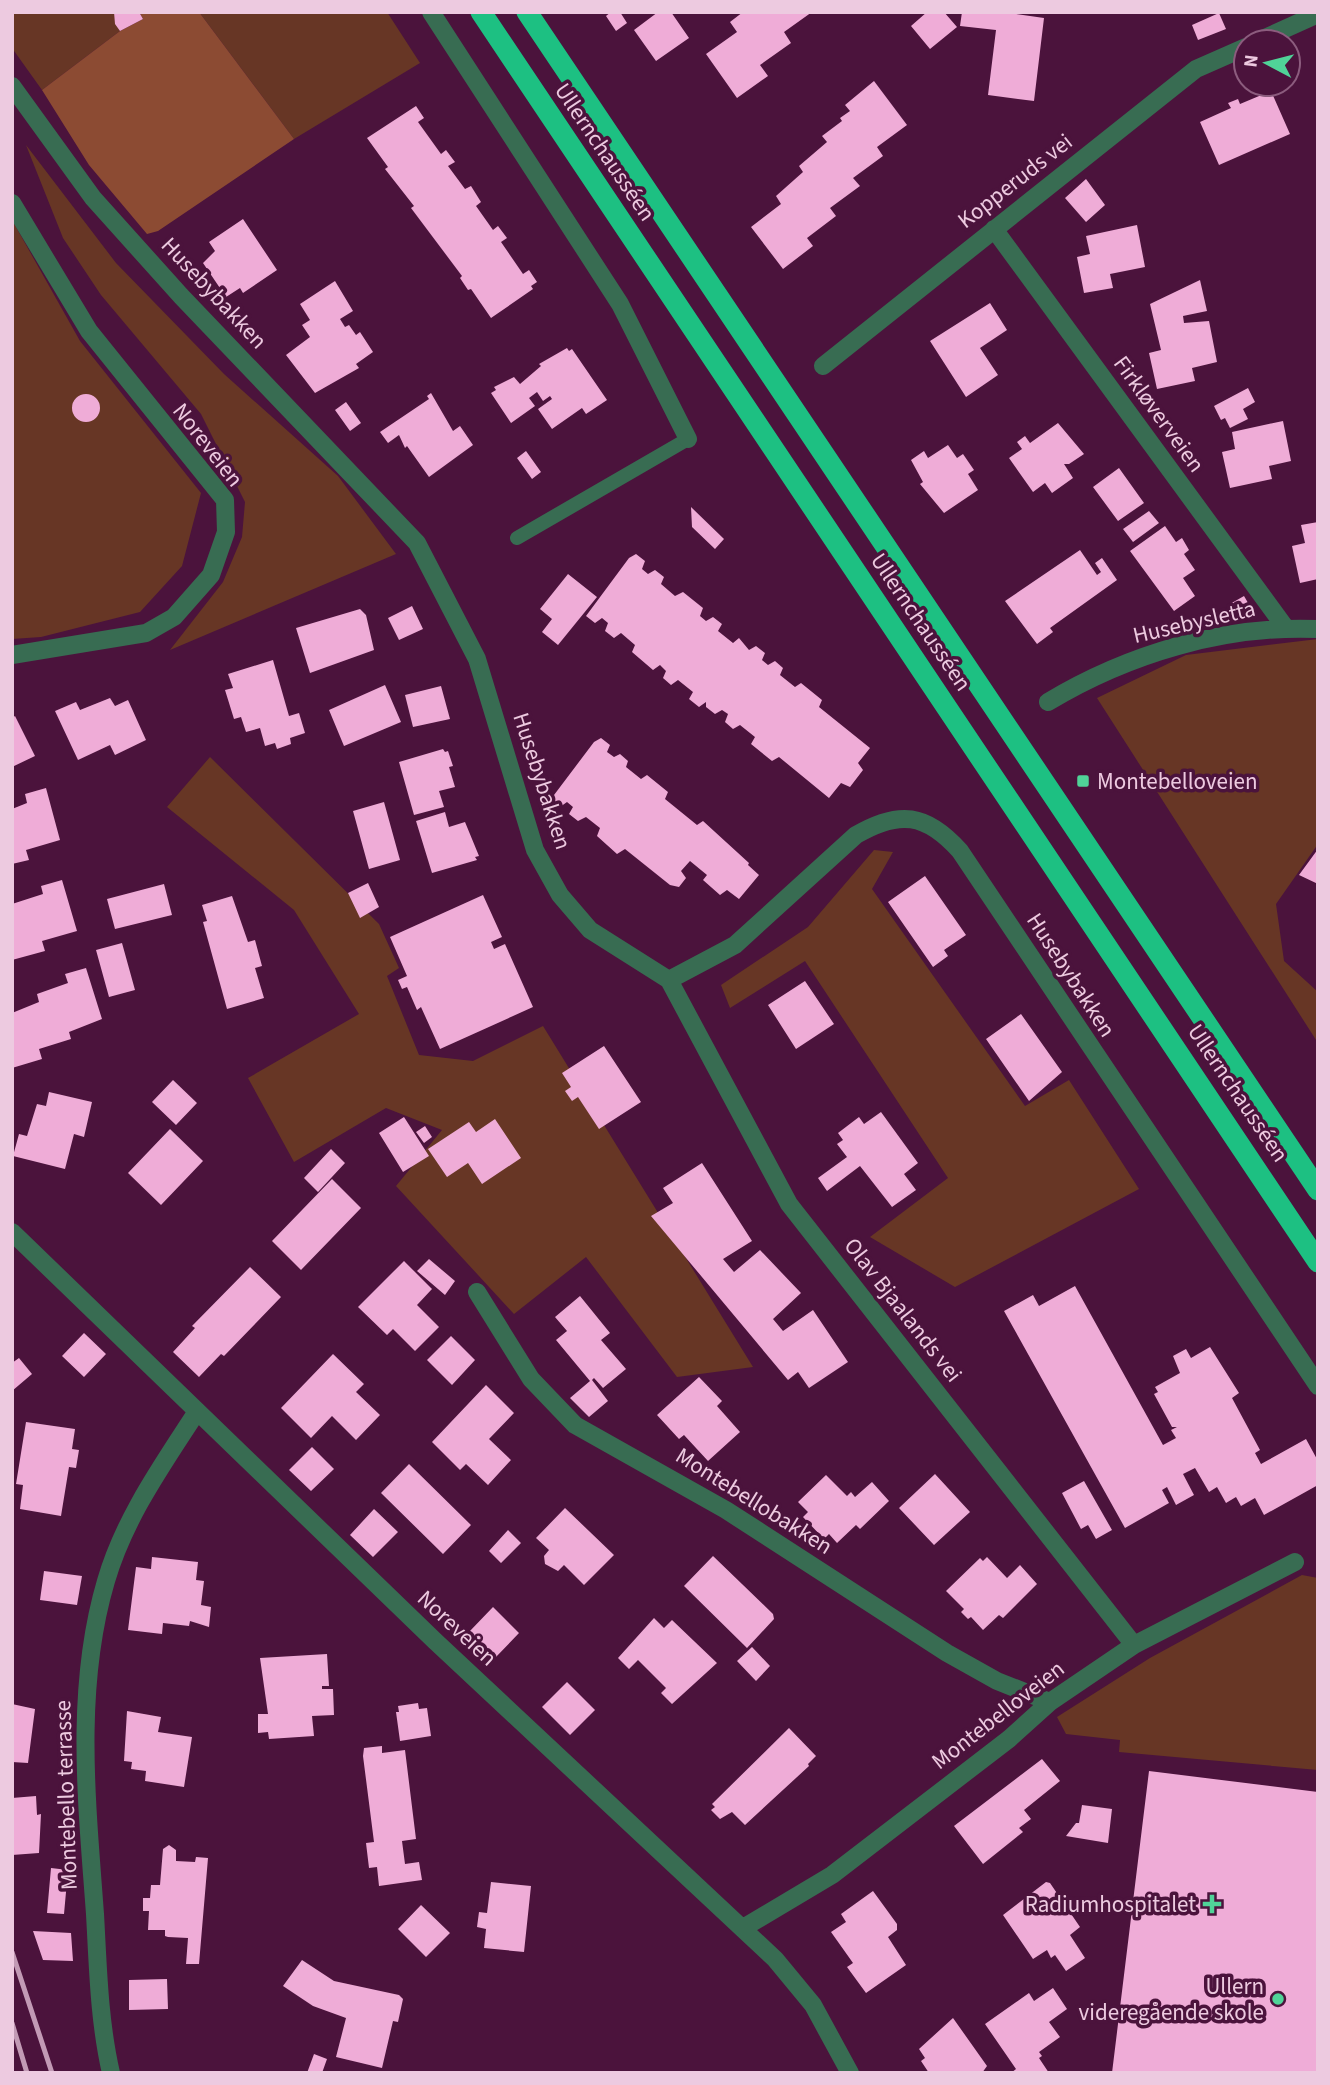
<svg xmlns="http://www.w3.org/2000/svg" width="1330" height="2085" viewBox="0 0 1330 2085" font-family="'Source Sans 3',sans-serif">
<rect width="100%" height="100%" fill="#4b133c"/>
<!-- green -->
<path fill="#673625" d="M12 12H114L120 31 42 90 12 48Z
M199 12H387L420 63 294 139Z
M26 145 116 263 224 374 338 476 396 554 170 650 223 582 242 537 245 502 201 414 101 295 63 238Z
M12 220 80 341 201 493 182 566 140 612 41 637 12 639Z
M1318 639V844L1276 904 1284 961 1318 992V1043L1097 698 1186 655Z
M210 757 379 924 399 968 387 976 419 1055 473 1061 543 1026 753 1367 677 1377 586 1257 514 1314 396 1186 442 1130 386 1108 294 1162 248 1078 359 1014 294 910 167 807Z
M874 850 893 852 872 889 1025 1106 1069 1080 1139 1189 955 1287 870 1237 948 1178 805 961 730 1008 721 985 808 927Z
M1302 1575 1318 1578V1770L1119 1752 1120 1740 1066 1734 1057 1717 1150 1658Z"/>
<!-- forest -->
<path fill="#8c4b33" d="M139 12H199L294 139 158 231 147 234 89 165 42 90 120 31 143 19Z"/>
<!-- building -->
<path fill="#efacd7" d="M114 12H139L143 19 120 31 115 24Z
M611 12H620L627 23 616 31 606 16Z
M658 12H671L689 38 656 61 634 30Z
M743 12H812L784 32 791 43 760 65 768 76 737 98 706 54 737 32 730 22Z
M927 12H944L957 27 930 49 911 26Z
M962 12H1002L1044 18 1034 101 988 95 996 30 960 26Z
M1219 13 1226 29 1198 40 1192 25Z
M874 81 907 125 877 147 883 156 853 178 860 186 830 208 836 216 807 238 813 246 783 269 751 227 781 204 776 196 803 172 799 166 827 142 822 136 842 121 840 118 850 111 845 105Z
M1271 91 1290 134 1219 165 1200 122 1231 108 1228 103 1238 99 1240 104Z
M416 106 424 118 418 122 441 154 446 150 455 162 448 166 465 189 471 186 481 202 476 206 493 230 498 226 507 238 501 242 523 274 529 270 537 282 531 286 533 289 491 318 471 289 468 290 460 278 462 276 411 208 414 206 385 169 388 167 367 138Z
M1086 179 1105 205 1086 222 1065 198Z
M243 219 277 270 243 293 240 288 226 297 203 263 215 251 209 242Z
M1137 225 1145 267 1110 274 1113 288 1084 293 1077 257 1090 254 1086 236Z
M1200 280 1207 311 1183 316 1184 323 1209 321 1217 362 1192 368 1195 381 1157 389 1149 353 1161 350 1150 304Z
M335 281 353 311 340 319 345 327 349 325 356 335 360 332 373 352 356 364 359 368 315 393 286 355 310 337 302 325 310 320 300 304Z
M990 303 1007 330 980 348 998 375 966 397 930 341Z
M567 348 569 351 572 349 607 400 586 414 582 408 552 429 538 409 552 399 550 396 543 401 537 392 529 398 535 406 511 423 491 393 496 390 494 387 514 377 520 384 541 366 539 364Z
M1248 388 1255 402 1243 409 1248 419 1230 428 1225 418 1221 420 1214 406Z
M431 393 453 431 460 426 473 445 429 477 407 446 405 448 399 435 388 443 380 432 429 399 427 396Z
M72 408a14 14 0 1 1 28 0a14 14 0 1 1-28 0Z
M346 402 361 423 350 431 335 410Z
M1283 421 1291 461 1269 466 1272 479 1230 488 1222 452 1235 449 1232 432Z
M1058 423 1084 454 1069 464H1064L1073 478 1052 493 1045 483 1033 492 1009 458 1022 449 1017 442 1025 436 1030 443Z
M948 445 957 458 963 454 974 470 968 474 978 490 944 513 920 484 923 482 911 460 924 451 928 458Z
M526 451 541 472 532 479 517 458Z
M1119 468 1144 503 1118 521 1093 487Z
M691 507 724 539 715 549 692 527Z
M1149 511 1159 523 1133 542 1123 529Z
M1318 522V579L1300 583 1292 546 1305 543 1301 525Z
M1165 526 1176 542 1182 538 1189 550 1184 554 1195 570 1183 578 1195 596 1174 611 1130 551Z
M1080 550 1097 575 1101 572 1095 563 1102 558 1117 580 1050 628 1053 632 1037 644 1005 601Z
M636 554 645 561 642 569 648 574 655 570 664 577 661 584 675 596 683 592 703 608 700 616 706 621 713 617 722 624 718 631 733 643 739 638 749 650 756 646 765 653 762 660 768 665 775 661 783 668 780 675 795 687 801 683 822 700 819 707 870 748 858 763 863 770 850 787 841 783 829 798 779 757 772 761 751 744 755 737 740 725 733 729 725 722 728 714 722 710 715 714 706 707V702L699 707 689 699 693 692 678 680 671 685 663 678 666 671 660 665 653 670 632 652 635 645 621 633 614 638 605 631 608 623 602 618 595 623 586 616 629 558Z
M568 574 597 597 558 645 542 632 552 619 540 609Z
M1244 596 1251 608 1237 616 1230 604Z
M412 606 423 629 399 640 388 618Z
M360 609 366 615 374 650 310 673 296 628Z
M273 660 289 716 299 713 305 733 290 738 291 744 277 749 275 743 265 746 260 728 246 732 241 717 234 719 225 690 233 688 228 674Z
M385 685 401 722 344 746 329 710Z
M441 686 450 719 413 727 405 695Z
M110 698 115 706 128 700 146 740 115 755 110 745 78 760 55 711 76 702 80 710Z
M15 716 35 756 12 767V718Z
M601 738 610 745 607 752 614 757 620 754 628 761 626 767 641 779 647 775 668 792 665 799 697 825 703 821 749 863 748 865 759 875 739 899 727 890 720 895 703 880 707 875 690 861 681 871 686 878 679 887 670 885 625 849 617 854 597 836 600 828 586 817 578 821 569 814 573 807 567 802 560 807 551 799 594 742Z
M443 749 445 752 448 751 453 766 449 767 455 787 439 791 444 807 414 815 399 762Z
M46 788 60 840 26 850 29 860 12 864V809L27 803 25 794Z
M384 802 400 860 369 869 353 811Z
M445 812 449 827 465 822 479 856 475 857 477 860 432 873 416 821Z
M1318 849V884L1299 875Z
M925 876 966 935 944 950 948 956 933 967 888 902Z
M62 880 77 931 42 941 45 951 12 960V904L43 894 41 886Z
M368 883 379 907 360 918 348 893Z
M164 884 172 915 115 929 107 899Z
M483 895 502 937 491 942 494 949 505 944 533 1007 440 1049 421 1007 417 1010 407 987 402 989 398 980 407 976 390 937Z
M232 896 248 942 255 940 262 966 255 968 264 998 227 1009 203 922 207 921 202 905Z
M122 943 135 990 109 997 96 950Z
M86 968 102 1019 69 1032 71 1039 39 1049 42 1059 12 1068V1013L39 1002 37 994 68 983 65 974Z
M805 981 834 1024 796 1049 768 1005Z
M1021 1014 1062 1072 1029 1101 986 1039Z
M604 1046 641 1102 599 1129 578 1097 572 1101 565 1091 571 1087 562 1073Z
M173 1080 197 1103 176 1125 152 1102Z
M49 1092 92 1102 84 1137 74 1134 65 1169 13 1156 19 1134 27 1136 37 1104 46 1106Z
M881 1112 918 1163 904 1174 916 1190 892 1207 860 1166 827 1191 818 1178 847 1157 837 1144 843 1140 838 1133 859 1117 864 1124Z
M404 1117 429 1156 403 1172 379 1133Z
M495 1119 521 1158 482 1184 468 1163 447 1177 428 1149 469 1122 476 1132Z
M425 1126 432 1137 424 1143 416 1132Z
M170 1129 203 1161 161 1205 128 1173Z
M331 1149 345 1163 318 1192 304 1178Z
M702 1163 752 1241 723 1259 734 1272 760 1250 801 1293 773 1319 783 1331 813 1310 848 1362 809 1388 798 1372 788 1380 651 1216 673 1203 663 1188Z
M332 1179 361 1208 301 1270 272 1241Z
M429 1259 455 1281 445 1295 417 1271Z
M404 1261 432 1289 417 1305 439 1327 415 1351 393 1329 387 1335 358 1307Z
M250 1267 281 1297 224 1356 221 1354 199 1377 173 1352 195 1328 192 1326Z
M1075 1286 1163 1445 1176 1438 1171 1430 1177 1427H1172L1154 1394 1158 1392 1155 1387 1180 1373 1173 1356 1186 1349 1191 1358 1210 1347 1239 1393 1232 1398 1260 1450 1255 1453 1261 1464 1306 1439 1318 1461V1485L1264 1515 1255 1498 1241 1506 1236 1497 1226 1503 1217 1487 1209 1492 1195 1468 1183 1474 1194 1495 1176 1505 1167 1487 1162 1490 1169 1503 1125 1528 1004 1311 1033 1295 1039 1306Z
M580 1296 610 1333 601 1340 626 1369 603 1388 594 1378 592 1380 608 1401 589 1417 570 1398 590 1381 556 1340 567 1331 555 1317Z
M84 1333 106 1354 84 1377 62 1356Z
M451 1336 475 1360 452 1385 427 1360Z
M333 1354 364 1384 356 1392 380 1415 356 1440 332 1416 311 1438 281 1408Z
M19 1358 32 1374 12 1391V1363Z
M699 1377 722 1401 717 1406 740 1432 708 1461 684 1435 679 1439 657 1415Z
M486 1385 514 1413 489 1439 511 1460 488 1485 466 1464 460 1470 432 1442Z
M26 1422 75 1429 72 1449 79 1450 76 1468 69 1467 61 1516 20 1509 23 1485 16 1484Z
M312 1447 334 1469 311 1491 289 1470Z
M409 1464 471 1525 443 1554 381 1493Z
M935 1474 970 1512 934 1545 899 1508Z
M826 1475 847 1496 851 1492 855 1497 872 1482 889 1501 860 1529 856 1525 837 1543 829 1534 824 1539 803 1517 808 1512 798 1502Z
M1084 1481 1112 1530 1096 1539 1088 1525 1081 1529 1062 1493Z
M565 1508 614 1555 584 1585 564 1565 558 1571 545 1564 544 1556 549 1550 536 1538Z
M374 1509 398 1532 373 1557 350 1535Z
M508 1530 521 1543 501 1563 489 1551Z
M713 1556 773 1614 774 1619 747 1648 684 1586Z
M152 1557 198 1562 196 1580 204 1581 201 1605 211 1607 209 1627 190 1621 189 1626 163 1623 162 1634 128 1630 136 1567 151 1569Z
M987 1557 1007 1578 1020 1565 1037 1584 1003 1618 999 1615 983 1630 971 1617 968 1619 961 1612 964 1609 946 1591 980 1558 983 1561Z
M44 1571 82 1576 77 1605 40 1600Z
M493 1607 519 1633 495 1658 469 1632Z
M654 1618 664 1628 672 1620 717 1663 672 1704 661 1693 666 1688 638 1660 629 1669 618 1658Z
M752 1647 770 1666 756 1681 737 1661Z
M327 1654 329 1686H322V1689H333L334 1715 312 1716 314 1736 269 1739 268 1732 258 1733V1714H268L260 1658Z
M567 1682 595 1710 570 1735 542 1707Z
M418 1703 419 1709 427 1708 431 1736 400 1741 396 1712H399L398 1706Z
M12 1704 35 1709 28 1763 12 1762Z
M127 1711 161 1717 158 1732 192 1737 184 1787 145 1781 146 1771 131 1769 132 1762 124 1761Z
M789 1728 816 1756 808 1764 809 1766 745 1825 732 1812 720 1819 711 1810 715 1807 712 1804Z
M382 1746V1753L405 1750 416 1839 402 1841 405 1864 419 1862 422 1880 379 1886 377 1867 369 1868 366 1843 374 1842 363 1756 364 1748Z
M1042 1759 1060 1781 1024 1810 1031 1819 1019 1828 1023 1832 983 1864 954 1826Z
M1149 1771 1318 1792V2073H1112Z
M36 1796 37 1815 41 1814 39 1853 12 1855V1798Z
M1082 1805 1112 1809 1108 1843 1066 1836 1076 1823H1079Z
M169 1845 176 1850V1861L195 1862 196 1857 208 1858 199 1964H186L188 1938 168 1937 165 1936V1930H148L149 1911H143V1898H150L151 1885H160L163 1849Z
M51 1868 68 1870 64 1914 47 1913Z
M491 1882 531 1886 524 1952 484 1948 486 1929 477 1927 479 1912 487 1913Z
M1046 1882 1050 1883 1080 1927 1070 1935 1085 1958 1066 1971 1055 1955 1051 1958 1047 1950 1033 1959 1003 1915Z
M873 1891 897 1924V1930L888 1937 906 1965 866 1993 847 1967 853 1963 831 1932 846 1922 841 1914Z
M421 1905 450 1933 426 1957 398 1929Z
M33 1931 71 1933 73 1961 43 1960Z
M302 1960 334 1981 399 1995 403 1999 398 2022 393 2021 382 2068 336 2057 346 2018 313 2006 283 1986Z
M167 1979 168 2009 129 2010V1980Z
M1053 1988 1067 2009 1049 2022 1060 2037 1039 2052 1042 2056 1039 2058 1049 2073H1011L1016 2069 985 2024 1029 1993 1034 2001Z
M953 2018 987 2066 982 2073H929L921 2061 925 2058 919 2049Z
M314 2054 327 2059 322 2073H307Z"/>
<g fill="none" stroke-linecap="round" stroke-linejoin="round">
<!-- lane -->
<path stroke="#386c52" stroke-width="14" d="M517 538 688 439"/>
<!-- street -->
<path stroke="#386c52" stroke-width="18" d="M431 12 620 304 688 439
M1256 42 1318 14
M12 86 93 198 181 296 417 543 477 659 535 850 560 895 590 930 669 980 735 945 856 835C899 810 926 813 960 851L1318 1386
M12 203 89 331 225 500 226 532 211 575 174 617 146 633 12 655
M994 229 1285 627
M823 366 1196 69 1246 47
M1048 702C1128 654 1224 625 1318 629
M669 980 789 1204 1134 1645
M12 1232 435 1641 775 1959 813 2005 850 2073
M477 1292 531 1379 575 1425 726 1510 947 1653 997 1681 1050 1702
M743 1928 832 1875 1009 1739 1050 1702 1134 1645 1295 1562
M111 2073C99 2021 98 1967 95 1914 87 1804 74 1689 106 1581 124 1519 161 1467 196 1413"/>
<!-- highway -->
<path stroke="#1dc082" stroke-width="21" d="M481 12 1318 1262
M527 12 1318 1190"/>
<!-- rail -->
<path stroke="#c29ab5" stroke-width="5" d="M12 1952 52 2073
M12 2023 27 2073"/>
</g>
<!-- markers -->
<g fill="#50d398" stroke="#4b133c" stroke-width="2.5">
<rect x="1076" y="774" width="14" height="14" rx="3.5"/>
<path d="M1208.5 1893.5h7v7h7v7h-7v7h-7v-7h-7v-7h7z"/>
<circle cx="1278" cy="1999" r="7"/>
</g>
<g text-anchor="middle" dominant-baseline="central" stroke-width="7" stroke-linejoin="round" paint-order="stroke">
<!-- street labels -->
<g font-size="23" fill="#edcae0" stroke="#4b133c">
<text transform="translate(605 152) rotate(56)">Ullernchausséen</text>
<text transform="translate(1015 181) rotate(-38)">Kopperuds vei</text>
<text transform="translate(214 293) rotate(47)">Husebybakken</text>
<text transform="translate(1159 414) rotate(54)">Firkløverveien</text>
<text transform="translate(208 445) rotate(52)">Noreveien</text>
<text transform="translate(921 622) rotate(56)">Ullernchausséen</text>
<text transform="translate(1194 622) rotate(-13)">Husebysletta</text>
<text transform="translate(542 781) rotate(72)">Husebybakken</text>
<text transform="translate(1071 975) rotate(57)">Husebybakken</text>
<text transform="translate(1238 1093) rotate(56)">Ullernchausséen</text>
<text transform="translate(903 1310) rotate(52)">Olav Bjaalands vei</text>
<text transform="translate(754 1501) rotate(32)">Montebellobakken</text>
<text transform="translate(457 1628) rotate(43)">Noreveien</text>
<text transform="translate(998 1715) rotate(-38)">Montebelloveien</text>
<text transform="translate(66 1795) rotate(-92)">Montebello terrasse</text>
</g>
<!-- poi labels -->
<g font-size="23" fill="#edcae0" stroke="#4b133c" text-anchor="end">
<text x="1097" y="781" text-anchor="start">Montebelloveien</text>
<text x="1196" y="1904">Radiumhospitalet</text>
<text x="1264" y="1986">Ullern<tspan x="1264" dy="26">videregående skole</tspan></text>
</g>
</g>
<!-- border -->
<rect width="1330" height="2085" fill="none" stroke="#edcae0" stroke-width="28"/>
<!-- north arrow -->
<g transform="translate(1267 63) rotate(277)"><circle r="33" fill="#4b133c" stroke="#8c5c7e" stroke-width="2"/>
<path d="M0-5L12 26L0 18L-12 26Z" fill="#50d398"/>
<text y="-10" font-size="19" font-weight="bold" text-anchor="middle" fill="#edcae0">N</text>
</g>
</svg>
